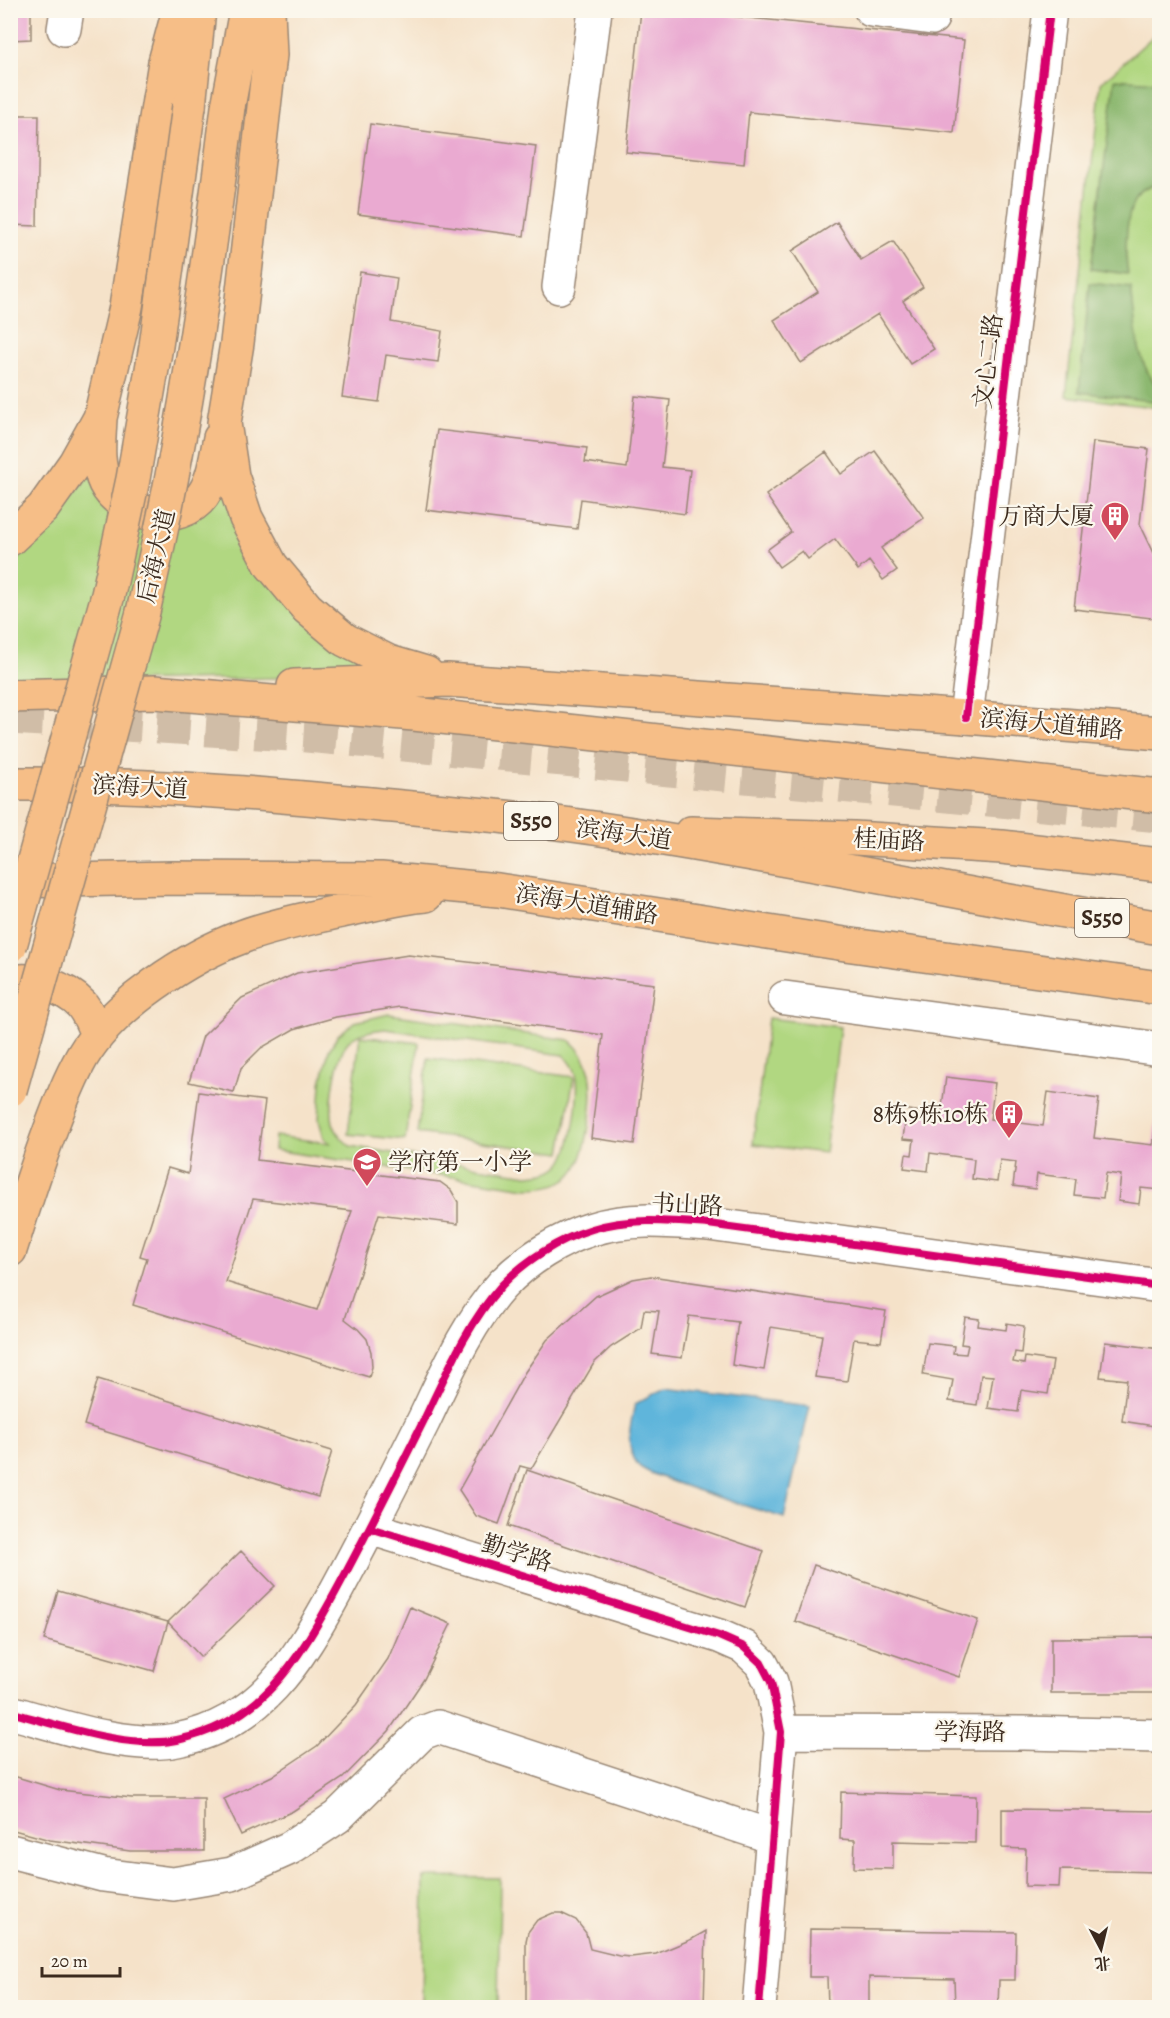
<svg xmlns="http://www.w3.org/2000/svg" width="1170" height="2018" viewBox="0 0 1170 2018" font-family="Alegreya,'Noto Serif SC',serif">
<rect width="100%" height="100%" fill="#fbf7ec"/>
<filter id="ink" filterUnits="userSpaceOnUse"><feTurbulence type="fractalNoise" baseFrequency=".0167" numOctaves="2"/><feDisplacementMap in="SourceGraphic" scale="12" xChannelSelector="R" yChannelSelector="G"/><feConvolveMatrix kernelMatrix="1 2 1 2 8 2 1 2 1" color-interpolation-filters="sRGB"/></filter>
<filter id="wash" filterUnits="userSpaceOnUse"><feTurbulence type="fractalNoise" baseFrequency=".008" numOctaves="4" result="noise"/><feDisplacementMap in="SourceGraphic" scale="24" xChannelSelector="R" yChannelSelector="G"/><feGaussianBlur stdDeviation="1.35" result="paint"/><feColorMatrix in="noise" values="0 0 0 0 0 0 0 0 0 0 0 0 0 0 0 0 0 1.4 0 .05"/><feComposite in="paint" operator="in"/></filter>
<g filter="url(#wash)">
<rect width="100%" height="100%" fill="#f5e2c9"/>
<!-- green -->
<path fill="#b1d781" stroke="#768050" stroke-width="1.5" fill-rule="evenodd" d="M1159 31V408L1066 396 1101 83Z
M89 475 111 509 228 490 235 514 390 676 11 683V565L42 536Z
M389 1014 569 1040C580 1049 587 1060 590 1074 595 1098 588 1160 570 1176 557 1187 542 1188 526 1188L274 1150 275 1136 330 1143 324 1138 319 1120 321 1083 329 1050 338 1035 355 1022ZM385 1029 563 1055C569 1060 574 1066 576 1074 581 1091 572 1155 559 1166 550 1174 538 1174 527 1175L350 1146C342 1139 336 1133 333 1123 329 1106 336 1053 349 1041 359 1032 372 1031 385 1029Z
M768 1018 840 1027 825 1153 753 1144Z
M360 1036 419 1043 405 1140 348 1134Z
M428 1058 574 1077 561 1153 417 1133Z
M424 1877 500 1878 498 2007H422Z"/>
<!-- forest -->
<path fill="#8cb86f" stroke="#647146" stroke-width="1.5" d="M1115 79 1157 82 1159 85V185C1151 188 1137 195 1133 204 1125 220 1125 257 1128 274L1091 269Z
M1090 283 1131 288C1136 321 1134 362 1159 388V402L1079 392Z"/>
<!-- water -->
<path fill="#5eb5db" stroke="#4c707c" stroke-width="1.5" d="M665 1388 810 1406 784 1518C763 1511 646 1477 638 1465 624 1445 630 1426 635 1404Z"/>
<g id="blocks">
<!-- building -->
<path fill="#eaaad1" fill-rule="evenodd" d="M10 10H31V39L10 40Z
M641 10H672L964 40 954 133 749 112 744 164 626 152Z
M10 115H39L37 226 10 225Z
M370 124 536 146 524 236 358 214Z
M837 222 861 260 893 241 923 287 903 301 934 349 910 364 878 314 801 363 774 320 818 292 792 251Z
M360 272 397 278 391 322 442 331 438 362 386 355 379 402 342 397Z
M635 396 670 400 662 467 690 470 685 514 581 499 577 529 426 510 437 430 587 448 585 462 627 468Z
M1093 442 1149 449 1140 524 1156 557 1160 558V619L1074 609Z
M875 451 924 518 881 548 897 570 883 580 869 561 858 570 835 539 808 559 802 551 779 567 767 550 791 532 766 495 826 452 841 474Z
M408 955 654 984 634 1144 591 1138 603 1035 400 1007 336 1017 294 1029 261 1048 241 1068 234 1092 189 1082 203 1036 242 998 297 973Z
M946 1077 995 1083 990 1119 1043 1126 1048 1092 1099 1099 1094 1138 1153 1145 1157 1112 1160 1113V1190L1141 1188 1139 1204 1118 1201 1121 1175 1106 1173 1103 1198 1074 1195 1076 1179 1037 1174 1035 1189 1013 1186 1016 1162 1000 1160 997 1182 972 1179 974 1159 930 1153 928 1171 904 1168 906 1154 912 1155 914 1140 903 1139 905 1123 898 1122 900 1109 941 1114Z
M199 1092 265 1101 257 1160 440 1182 451 1190 458 1202V1224L379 1214 345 1319 358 1329 367 1339 371 1352 372 1367 369 1377 133 1305 147 1258 140 1256 168 1168 188 1174ZM253 1199 352 1211 317 1310 226 1282Z
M651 1276 886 1311 881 1342 854 1339 847 1381 815 1377 822 1335 771 1327 764 1370 732 1365 738 1322 689 1316 682 1358 652 1354 659 1311 644 1310 641 1328 611 1347 594 1363 531 1469 520 1466 499 1524 476 1516 459 1490 525 1372 547 1340 596 1296 633 1279Z
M965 1317 979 1319 978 1326 1006 1330 1007 1323 1024 1326 1021 1353 1015 1352 1013 1362 1024 1364 1025 1357 1053 1361 1048 1394 1021 1390 1018 1412 988 1408 993 1376 981 1375 977 1405 949 1401 953 1380 923 1375 928 1343 954 1346 953 1353 966 1354 968 1345 961 1344Z
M1105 1342 1160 1349V1386L1154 1426 1122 1421 1127 1380 1100 1377Z
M98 1379 332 1451 318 1497 84 1425Z
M527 1470 764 1551 745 1607 508 1526Z
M241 1551 275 1586 201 1657 168 1622Z
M814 1565 978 1620 959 1677 795 1621Z
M58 1591 168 1622 154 1671 44 1640Z
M410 1607 451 1624 424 1679 389 1731 343 1778 293 1811 241 1835 224 1799 272 1776 317 1746 356 1705 388 1659Z
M1160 1637V1693H1051V1638Z
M10 1775 60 1790 132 1798H204V1851H130L50 1840 10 1829Z
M841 1792 976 1796 975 1843 893 1841V1869L854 1868 855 1840 840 1839Z
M1002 1809 1160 1811V1872L1060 1870 1059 1887 1025 1886 1026 1849 1002 1848Z
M553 1913H561L576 1920 586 1933 590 1949 619 1956 631 1957 656 1954 692 1939 706 1931 704 2007H526V1941L528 1932 537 1920Z
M810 1929 1016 1932 1015 1980H999L998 2007H955L954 1979 869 1977V2007L828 2006 827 1977H809Z"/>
</g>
</g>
<g filter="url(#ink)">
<use href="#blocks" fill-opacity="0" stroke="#988674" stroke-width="1.5"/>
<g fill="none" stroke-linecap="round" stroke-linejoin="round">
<!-- highway-tunnel -->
<path stroke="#d0bda7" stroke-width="33" stroke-dasharray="33 16" stroke-linecap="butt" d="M10 718 307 736 1160 816"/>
<!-- minor casing -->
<g stroke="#988674" stroke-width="36">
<path id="minor" d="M871 10 932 18
M64 29 67 10
M559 287 595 10
M966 717 1050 10
M785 998 1160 1049
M370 1528 719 1636 744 1647 761 1663 771 1682 781 1732 759 2008
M10 1712C58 1725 129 1750 177 1740 261 1723 297 1662 335 1593 366 1536 395 1478 424 1420 446 1374 467 1324 502 1285 526 1260 559 1239 592 1229 629 1217 670 1221 708 1224L1160 1286
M781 1732 1024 1733 1160 1736
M10 1851 103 1875 173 1884 232 1874 290 1848 337 1817 422 1733 438 1727 773 1837"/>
</g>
<!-- major casing -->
<g stroke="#988674" stroke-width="36">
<path id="major" d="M268 10 270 55 237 343 224 423 232 476 246 518 271 565 307 608 345 640 389 662 426 673
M189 106 199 10
M228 107 246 10
M100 419C99 440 96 464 105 483 121 516 180 527 203 495 214 479 216 457 220 438
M10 539 43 508 75 463 100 418 126 307 165 62 179 10
M294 686 448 680 966 717 1160 733
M10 696 154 692 414 714 1160 796
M691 833 854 838 1002 847 1160 865
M10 881 173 878 381 879 498 890 845 944 1160 988
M10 982C34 977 65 987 82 1005 89 1014 93 1024 97 1035
M10 1250C23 1209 36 1168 51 1128 60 1104 69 1080 82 1057 112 1006 189 956 244 936 276 924 312 918 346 910 372 905 399 897 426 895"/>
</g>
<!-- highway casing -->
<g stroke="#988674" stroke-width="36">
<path id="highway" d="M10 784C127 783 243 792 359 803 446 811 534 818 620 832 801 860 980 897 1160 928"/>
</g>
<!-- minor -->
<use href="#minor" stroke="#fff" stroke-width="33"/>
<!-- major -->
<use href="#major" stroke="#f6be87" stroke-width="33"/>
<!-- highway -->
<use href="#highway" stroke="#f6be87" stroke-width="33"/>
<!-- major-bridge casing -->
<g stroke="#988674" stroke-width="36" stroke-linecap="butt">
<path id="major-bridge" d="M10 946 108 595 121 535 133 479 156 346 189 106
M10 1090 142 616C182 448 207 278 228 107"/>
</g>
<!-- major-bridge -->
<use href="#major-bridge" stroke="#f6be87" stroke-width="33"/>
<!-- cycleway casing -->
<g stroke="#fbf7ec" stroke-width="11">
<path id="cycleway" d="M966 717 1050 10
M370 1528 719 1636 744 1647 761 1663 771 1682 781 1732 759 2008
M10 1712C58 1725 129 1750 177 1740 261 1723 297 1662 335 1593 366 1536 395 1478 424 1420 446 1374 467 1324 502 1285 526 1260 559 1239 592 1229 629 1217 670 1221 708 1224L1160 1286"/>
</g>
<!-- cycleway -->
<use href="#cycleway" stroke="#d6006c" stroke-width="8"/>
</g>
</g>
<!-- icons -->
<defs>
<g id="building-pin" transform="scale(1.5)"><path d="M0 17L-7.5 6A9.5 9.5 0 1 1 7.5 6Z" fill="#d1495b" stroke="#fbf7ec"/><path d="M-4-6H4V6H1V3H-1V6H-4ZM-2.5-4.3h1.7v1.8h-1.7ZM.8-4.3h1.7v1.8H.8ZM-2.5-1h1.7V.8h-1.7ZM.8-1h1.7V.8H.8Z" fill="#fff"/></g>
<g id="school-pin" transform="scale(1.5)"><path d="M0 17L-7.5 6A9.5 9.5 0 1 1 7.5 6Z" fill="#d1495b" stroke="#fbf7ec"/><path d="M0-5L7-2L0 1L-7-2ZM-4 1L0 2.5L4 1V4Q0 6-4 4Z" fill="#fff"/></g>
</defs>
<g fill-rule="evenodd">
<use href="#building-pin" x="1115" y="516"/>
<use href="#building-pin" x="1009" y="1114"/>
<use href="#school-pin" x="367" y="1162"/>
</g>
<g text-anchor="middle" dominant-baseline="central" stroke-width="4.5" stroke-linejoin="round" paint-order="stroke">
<!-- shield labels -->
<g fill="#fbf7ec" stroke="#75685c" stroke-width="1.5">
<rect x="504" y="802" width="54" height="38" rx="4.5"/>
<rect x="1075" y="899" width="54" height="38" rx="4.5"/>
</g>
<g font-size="22" font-weight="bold" fill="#3b2a1e">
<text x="531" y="821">S550</text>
<text x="1102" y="918">S550</text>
</g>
<!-- street labels -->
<g font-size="24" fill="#3b2a1e" stroke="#fbf7ec">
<text transform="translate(988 361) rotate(-83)">文心二路</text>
<text transform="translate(156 556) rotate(-77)">后海大道</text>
<text transform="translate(1052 724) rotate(5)">滨海大道辅路</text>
<text transform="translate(140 787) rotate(3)">滨海大道</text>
<text transform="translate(624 834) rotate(8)">滨海大道</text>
<text transform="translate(889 840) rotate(3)">桂庙路</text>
<text transform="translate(587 904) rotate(9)">滨海大道辅路</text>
<text transform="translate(687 1205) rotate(3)">书山路</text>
<text transform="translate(517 1553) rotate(17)">勤学路</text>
<text x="970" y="1732">学海路</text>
</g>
<!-- poi labels -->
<g font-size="24" fill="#3b2a1e" stroke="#fbf7ec" text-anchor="end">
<text x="1094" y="516">万商大厦</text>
<text x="988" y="1114">8栋9栋10栋</text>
<text x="388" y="1162" text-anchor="start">学府第一小学</text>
</g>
</g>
<!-- margin -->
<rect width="1170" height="2018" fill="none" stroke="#fbf7ec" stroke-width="36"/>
<!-- north arrow -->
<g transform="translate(1101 1949) rotate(173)" stroke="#fbf7ec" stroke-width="4.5" paint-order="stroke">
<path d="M0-4.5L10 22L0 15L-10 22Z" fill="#3b2a1e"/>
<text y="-9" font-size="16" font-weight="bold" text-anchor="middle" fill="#3b2a1e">北</text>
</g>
<!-- scale -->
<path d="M42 1967v9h78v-9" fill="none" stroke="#3b2a1e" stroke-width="3"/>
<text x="51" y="1967" font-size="18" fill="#3b2a1e" stroke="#fbf7ec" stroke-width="4.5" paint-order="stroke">20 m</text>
</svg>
